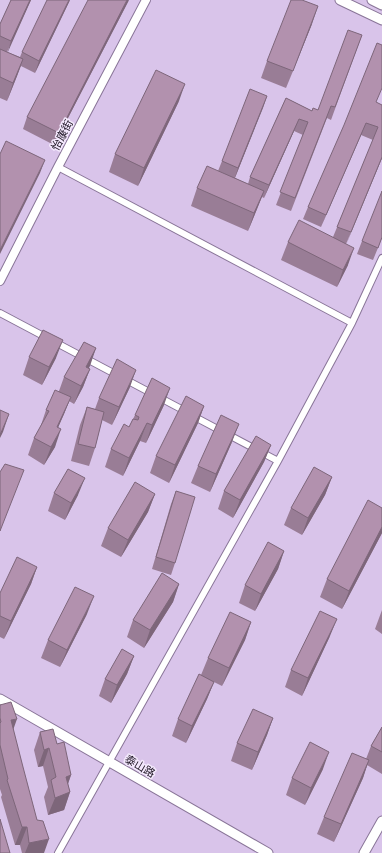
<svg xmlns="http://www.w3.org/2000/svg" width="382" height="853" viewBox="0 0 382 853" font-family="Quicksand,'Noto Sans SC',sans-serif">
<rect width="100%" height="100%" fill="#d9c4ea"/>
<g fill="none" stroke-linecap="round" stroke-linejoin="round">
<!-- minor casing -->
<g stroke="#897598" stroke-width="8">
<path id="minor" d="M58 167 352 323
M0 313 185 411
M193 416 278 461
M58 853 278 461 352 323 382 258"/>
</g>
<!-- tertiary casing -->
<g stroke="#897598" stroke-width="10">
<path id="tertiary" d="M0 281 58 167 146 0"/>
</g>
<!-- secondary casing -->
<g stroke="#897598" stroke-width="11">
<path id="secondary" d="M340 0 382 20
M372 0 382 5
M0 699 268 853
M364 853 382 821"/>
</g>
<!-- minor -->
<use href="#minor" stroke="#fff" stroke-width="6"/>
<!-- tertiary -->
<use href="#tertiary" stroke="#fff" stroke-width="8"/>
<!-- secondary -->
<use href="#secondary" stroke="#fff" stroke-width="9"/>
</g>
<!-- wall -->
<path fill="#997d96" d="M11 0H31L7 52 20 57 22 52 70 0 35 73 21 66 7 101 0 98V24Z
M129 0 54 145 23 129 27 117Z
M312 24 286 88 261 78 267 61Z
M362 35 331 120 327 118 291 211 276 205 303 135 294 131 264 198 262 197 257 209 248 231 191 206 197 188 218 171 222 161 267 96 235 178 248 184 250 177 286 98 312 111 318 110Z
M179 101 138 186 109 172 115 154Z
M377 103 382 105V158L346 244 348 265 337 287 281 260 288 242 333 237 373 140 361 135 321 227 303 219 308 207Z
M382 238 373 260 357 254 362 241Z
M96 348 88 368 90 369 83 387 74 404 69 401 64 414 58 427 55 447 44 465 28 455 34 438 40 428 46 410 59 391 64 377Z
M29 357 56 358 42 385 23 375Z
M130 387 112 425 102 420 95 448 89 466 71 461 80 425 87 407 95 409 99 398Z
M164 405 146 443 140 441 123 476 105 467 111 449 129 427 135 415Z
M204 406 198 423 169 483 150 473 156 456Z
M232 442 210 492 191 483 198 466Z
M271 445 264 462 233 518 218 509 224 491Z
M332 477 325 495 302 535 284 525 291 508Z
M176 491 175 563 171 575 152 569 171 504Z
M54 493 78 495 65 520 48 511Z
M155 494 148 512 121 557 101 546 108 528Z
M382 508V533L342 609 320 597 327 579Z
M284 551 278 569 255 611 239 603 245 585Z
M37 567 31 584 4 639 0 637V593Z
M179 584 173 602 144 648 127 637 133 620Z
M382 610V634L375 629Z
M87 614 60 667 41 658 48 640Z
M251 622 245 640 222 686 214 682 207 699 186 743 172 736 178 719 201 675 208 658Z
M330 636 302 696 285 687 291 670Z
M134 656 127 674 111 703 99 696 105 679Z
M0 705 13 729 44 853H22L20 845H15L1 797 2 795 0 789Z
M273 718 267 735 252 770 231 761 237 743Z
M382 727V774L367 765 363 778 334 842 317 834 324 817 366 759 371 746Z
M40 732 57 744 71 775 68 784 70 792 64 810 48 815 44 797 48 787 43 766 38 767 34 750Z
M323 769 305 805 286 795 292 778Z"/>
<!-- shaded-wall -->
<path fill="#7d667a" d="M30 0H31L7 54 11 41Z
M69 0H70L35 73 39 61Z
M127 0H129L54 145 59 133Z
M318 6 312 24 286 88 293 71Z
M23 59 17 76 7 101 13 83Z
M185 84 179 101 138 186 144 168Z
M267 96 263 108 234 180 238 168Z
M299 119 294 131 264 198 269 185Z
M366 123 361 135 321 227 326 215Z
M382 157V158L346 245 351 232Z
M45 160 40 173 0 254V250Z
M264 191 257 209 248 231 254 213Z
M354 248 348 265 337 287 343 270Z
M63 340 56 358 42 385 49 367Z
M96 348 90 366 80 385 86 367Z
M90 369 83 387 74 404 81 386Z
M136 370 130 387 112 425 119 407Z
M170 388 164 405 146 443 152 425Z
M71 397 64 414 51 444 57 427Z
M204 406 198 423 169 483 175 465Z
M9 414 3 432 0 438V435Z
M147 423 140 441 123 476 129 458Z
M239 424 232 442 210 492 216 474Z
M61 429 55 447 44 465 51 447Z
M271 445 264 462 233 518 240 500Z
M332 477 325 495 302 535 308 518Z
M85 478 78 495 65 520 71 503Z
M155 494 148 512 121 557 128 540Z
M382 527V533L342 609 349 591Z
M284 551 278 569 255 611 261 594Z
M37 567 31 584 4 639 11 621Z
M179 584 173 602 144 648 150 630Z
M94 596 87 614 60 667 67 650Z
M337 619 330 636 302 696 308 678Z
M251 622 245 640 222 686 229 668Z
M134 656 127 674 111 703 117 685Z
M214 682 207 699 186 743 192 726Z
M273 718 267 735 252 770 258 752Z
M17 719 11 736V720Z
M49 748 43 766 38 767 44 750Z
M329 752 323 769 305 805 311 788Z
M369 760 363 778 334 842 341 824Z
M71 775 65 792 66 777Z
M70 792 64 810 48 815 55 798Z
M22 827H27L20 845H15Z
M49 839 44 853H25L29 843Z"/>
<!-- building -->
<path fill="#b291ae" stroke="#7d667a" d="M11 0H30L11 41 0 36V24Z
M47 0H69L39 61 22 52Z
M88 0H127L59 133 27 117Z
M291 0H302L318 6 293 71 267 61Z
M348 30 362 35 335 107 331 106 295 198 280 192 308 122 299 119 269 185 250 177 286 98 312 111 313 108 318 110Z
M377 43 382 45V88L376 102 382 105V157L351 232 337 227 378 127 366 123 326 215 308 207 344 125Z
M0 49 23 59 13 83 0 77Z
M156 70 185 84 144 168 115 154Z
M250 89 267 96 238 168 222 161Z
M6 141 45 160 0 250V154Z
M207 166 264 191 254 213 197 188Z
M382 191V237L378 248 362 241Z
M299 220 354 248 343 270 288 242Z
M43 330 63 340 49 367 29 357Z
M84 342 96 348 86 367 90 369 81 386 64 377Z
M117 359 136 370 119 407 99 398Z
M152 378 170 388 152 425 147 423 129 458 111 449 124 424 129 427 133 419 138 420 139 417 135 415Z
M55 390 71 397 57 427 61 429 51 447 34 438 49 411 46 410Z
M186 396 204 406 175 465 156 456Z
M87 407 104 412 95 448 78 444Z
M0 410 9 414 0 435Z
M221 415 239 424 216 474 198 466Z
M256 436 271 445 240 500 224 491Z
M5 464 24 470 0 531V472Z
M314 467 332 477 308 518 291 508Z
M68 469 85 478 71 503 54 493Z
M135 482 155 494 128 540 108 528Z
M176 491 195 497 175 563 156 557Z
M368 500 382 508V527L349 591 327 579Z
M268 542 284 551 261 594 245 585Z
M17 557 37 567 11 621 0 616V593Z
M162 573 179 584 150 630 133 620Z
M75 587 94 596 67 650 48 640Z
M320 611 337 619 308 678 291 670Z
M230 612 251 622 229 668 208 658Z
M122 649 134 656 117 685 105 679Z
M199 674 214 682 192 726 178 719Z
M11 702 17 719 11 720 23 767 37 820 43 821 49 839 29 843 27 827H22L7 780 8 779 0 745V723L1 722 0 718V705Z
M253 709 273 718 258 752 237 743Z
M382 727V752L371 746Z
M53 729 57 744 64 742 71 775 66 777 70 792 55 798 51 780 56 777 49 748 44 750 40 732Z
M310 742 329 752 311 788 292 778Z
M352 753 369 760 341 824 324 817Z
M0 819 10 853H0Z"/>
<g text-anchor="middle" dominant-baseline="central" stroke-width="3" stroke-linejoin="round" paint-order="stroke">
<!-- street labels -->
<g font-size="11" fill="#1e1624" stroke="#f4e9fd">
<text transform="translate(62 135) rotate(-62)">怡康街</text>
<text transform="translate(140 766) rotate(30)">泰山路</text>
</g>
</g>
</svg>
